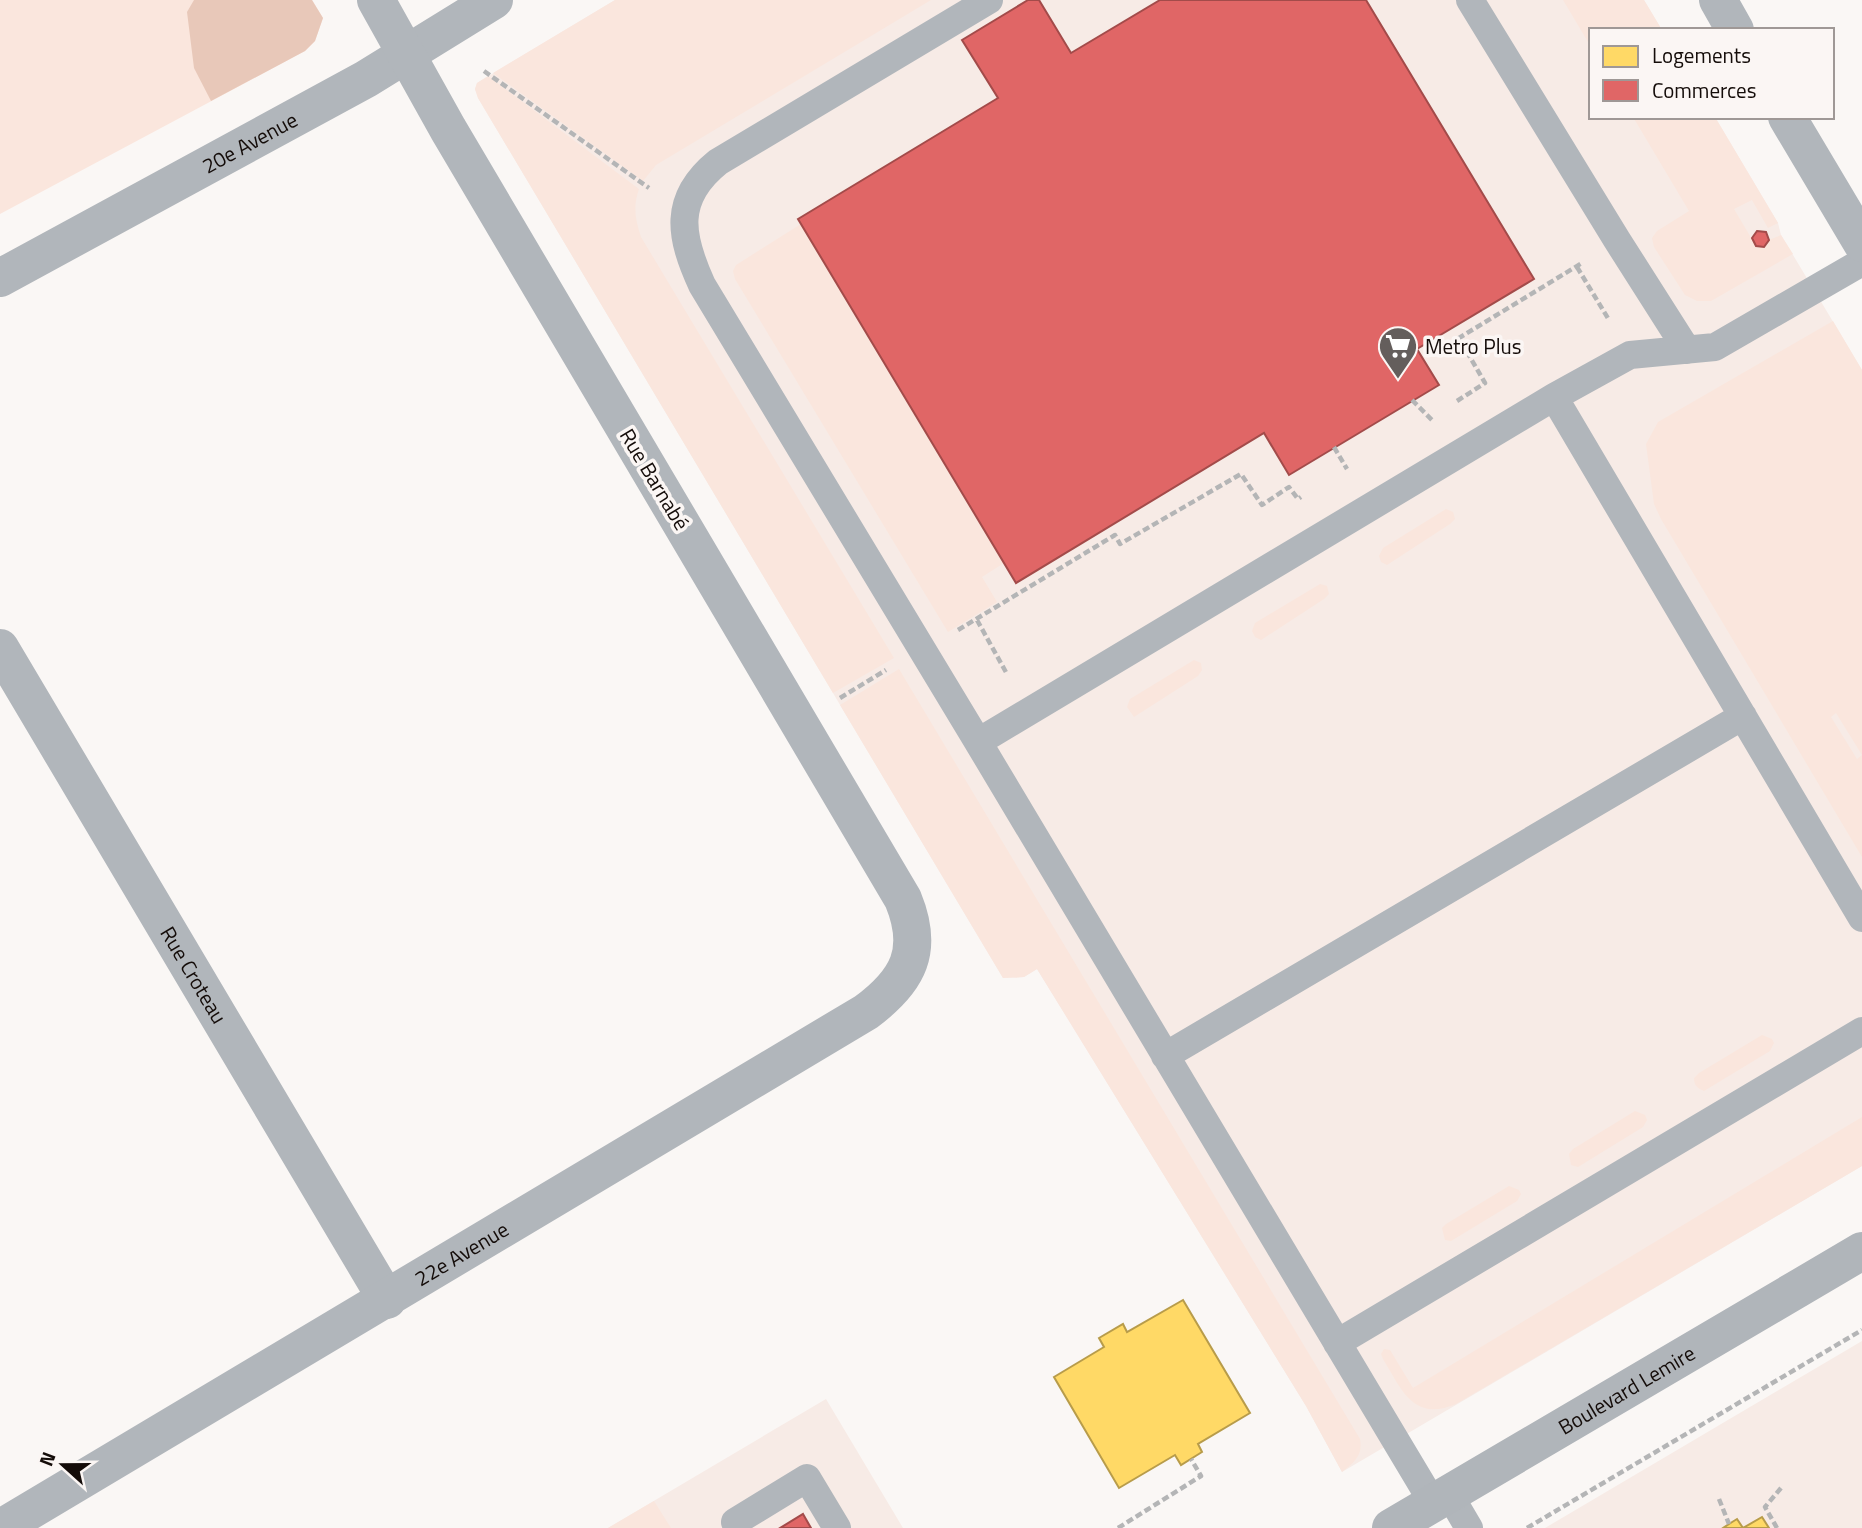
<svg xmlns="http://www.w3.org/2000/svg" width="1862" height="1528" viewBox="0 0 1862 1528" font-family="'Titillium Web',sans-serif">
<rect width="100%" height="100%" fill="#faf7f5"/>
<!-- built -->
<path fill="#f7ebe6" d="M615 0H1644L1662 30H1591V117H1715L1778 223 1781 235 1862 370V1166L1342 1472 1306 1406 1037 969 1024 977 1003 978 478 98 475 89 477 83Z
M1862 1341V1528H1545Z
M826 1399 903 1528H608Z"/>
<!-- green -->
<path fill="#fae6dd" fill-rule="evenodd" d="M0 0H312L323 18 315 41 305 51 0 214Z
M615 0H931L656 165 643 181 493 73Z
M1563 0H1644L1662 30H1591V47Z
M488 76 639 189C633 206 635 219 641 237L894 658 833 693 478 98 475 89 477 83Z
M1633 117H1715L1778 223 1768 228 1752 200 1734 209 1756 246 1764 247 1769 240 1781 235 1793 254 1711 301H1697L1685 295 1654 247 1652 238 1657 231 1689 211Z
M801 224 1004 563 982 577 997 602 948 632 735 279 733 271 736 265Z
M1833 321 1862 370V857L1661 519 1654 504 1646 444 1658 422ZM1836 713 1862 755 1857 759 1831 717Z
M1446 509 1453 512 1455 519 1450 524 1387 565 1381 562 1379 556 1383 548Z
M1320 584 1327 586 1329 594 1324 599 1261 640 1255 637 1252 631 1255 623Z
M1194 660 1201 663 1202 670 1198 676 1134 717 1127 707 1130 699Z
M899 669 1360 1439C1363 1455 1355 1462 1342 1472L1306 1406 1037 969 1024 977 1003 978 840 705Z
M1762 1035 1772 1039 1774 1043 1770 1051 1704 1091C1697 1088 1694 1085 1694 1078L1699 1073Z
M1635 1111 1645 1115 1647 1120 1643 1127 1578 1167 1571 1165 1569 1154 1573 1149Z
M1862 1117V1166L1456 1404C1413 1422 1402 1390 1383 1359L1381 1354 1384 1349 1390 1350 1413 1388Z
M1509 1186 1519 1190 1521 1194 1517 1201 1451 1241 1445 1240 1442 1228 1446 1224Z
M654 1501 671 1528H608Z"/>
<!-- forest -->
<path fill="#e8c8b9" d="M194 0H312L323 18 315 41 305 51 211 101 194 68 187 12Z"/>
<!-- homes -->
<path fill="#ffd966" stroke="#b89c4a" stroke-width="2" d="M1183 1300 1250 1413 1198 1444 1202 1452 1181 1465 1175 1455 1119 1488 1054 1377 1104 1347 1099 1338 1123 1324 1127 1332Z
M1762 1517 1769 1528H1743Z
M1737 1519 1743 1528H1723L1729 1524Z"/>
<!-- shops -->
<path fill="#e06666" stroke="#a34b4a" stroke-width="2" d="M1028 0H1039L1071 53 1160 0H1366L1534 279 1417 349 1439 385 1289 475 1264 433 1016 583 798 219 998 98 962 40Z
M1757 231 1766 232 1769 240 1764 247 1756 246 1752 238Z
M803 1514 811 1528H780Z"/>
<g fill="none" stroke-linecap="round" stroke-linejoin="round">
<!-- path -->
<path stroke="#b4b5b6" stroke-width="4.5" stroke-dasharray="7 3.5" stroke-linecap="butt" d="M484 71 649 188
M1577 267 1609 320
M1412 400 1432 420
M1457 401 1485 383 1459 338 1582 263
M1334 447 1347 469
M977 620 1007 674
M958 630 1115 535 1120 544 1241 474 1262 505 1289 487 1298 499 1301 497
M840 698 886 670
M1719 1499 1729 1524
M1118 1528 1201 1476 1191 1459
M1527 1528 1862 1330
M1777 1528 1765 1507 1781 1488"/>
<!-- lane -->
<path stroke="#b1b6bb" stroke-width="28" d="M1470 0 1617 240 1687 350
M1554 397 1630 355 1715 347 1862 262
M978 742 702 285C680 237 672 199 718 162L989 0
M1165 1056 1743 716
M1337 1343 1862 1031
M1449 1494 1469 1528
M1433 1503 978 742 1554 397 1862 918
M735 1522 807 1478 837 1528"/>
<!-- street -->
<g stroke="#b1b6bb" stroke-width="38">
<path d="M1718 0 1735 30"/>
<path d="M1787 117 1862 243"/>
<path id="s1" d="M0 278 366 79 494 0"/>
<path id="s2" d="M0 648 387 1300"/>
<path id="s3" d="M1 1528 866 1012C909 980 924 950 903 899L448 129 376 0"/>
</g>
<!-- secondary -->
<path stroke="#b0b5ba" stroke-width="38" id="s4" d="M1391 1528 1862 1251"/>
</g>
<!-- icons -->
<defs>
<g id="supermarket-pin" transform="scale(2.0125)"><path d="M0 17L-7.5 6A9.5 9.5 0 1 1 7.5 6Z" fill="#645e5c" stroke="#fbf6f4"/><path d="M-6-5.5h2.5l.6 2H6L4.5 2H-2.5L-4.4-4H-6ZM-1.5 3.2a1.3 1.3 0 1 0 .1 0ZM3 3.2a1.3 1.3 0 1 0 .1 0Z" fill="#fff"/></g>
</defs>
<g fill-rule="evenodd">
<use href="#supermarket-pin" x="1398" y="346"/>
</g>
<g text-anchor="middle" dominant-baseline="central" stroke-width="7" stroke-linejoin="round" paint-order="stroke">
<!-- street labels -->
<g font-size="21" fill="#140c09" stroke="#fbf6f4">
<text stroke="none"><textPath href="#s1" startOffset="284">20e Avenue</textPath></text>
<text transform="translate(655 479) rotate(59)">Rue Barnabé</text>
<text stroke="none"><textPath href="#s2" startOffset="380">Rue Croteau</textPath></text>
<text stroke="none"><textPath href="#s3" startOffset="536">22e Avenue</textPath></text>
<text stroke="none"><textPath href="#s4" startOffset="273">Boulevard Lemire</textPath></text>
</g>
<!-- poi labels -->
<g font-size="21" fill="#140c09" stroke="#fbf6f4" text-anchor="start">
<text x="1425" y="346">Metro Plus</text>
</g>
</g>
<!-- legend -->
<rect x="1589" y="28" width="245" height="91" fill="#fbf6f4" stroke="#9f9896" stroke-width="2"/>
<rect x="1603" y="46" width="35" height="21" fill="#ffd966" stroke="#9f9896" stroke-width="2"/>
<text x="1652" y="63" font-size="21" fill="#140c09">Logements</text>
<rect x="1603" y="80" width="35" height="21" fill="#e06666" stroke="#9f9896" stroke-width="2"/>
<text x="1652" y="98" font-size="21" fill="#140c09">Commerces</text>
<!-- north arrow -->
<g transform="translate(63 1465) rotate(291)" stroke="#fbf6f4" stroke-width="5" paint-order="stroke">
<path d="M0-5L12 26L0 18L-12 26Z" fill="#140c09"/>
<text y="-10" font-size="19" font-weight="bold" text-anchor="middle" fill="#140c09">N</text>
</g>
</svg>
